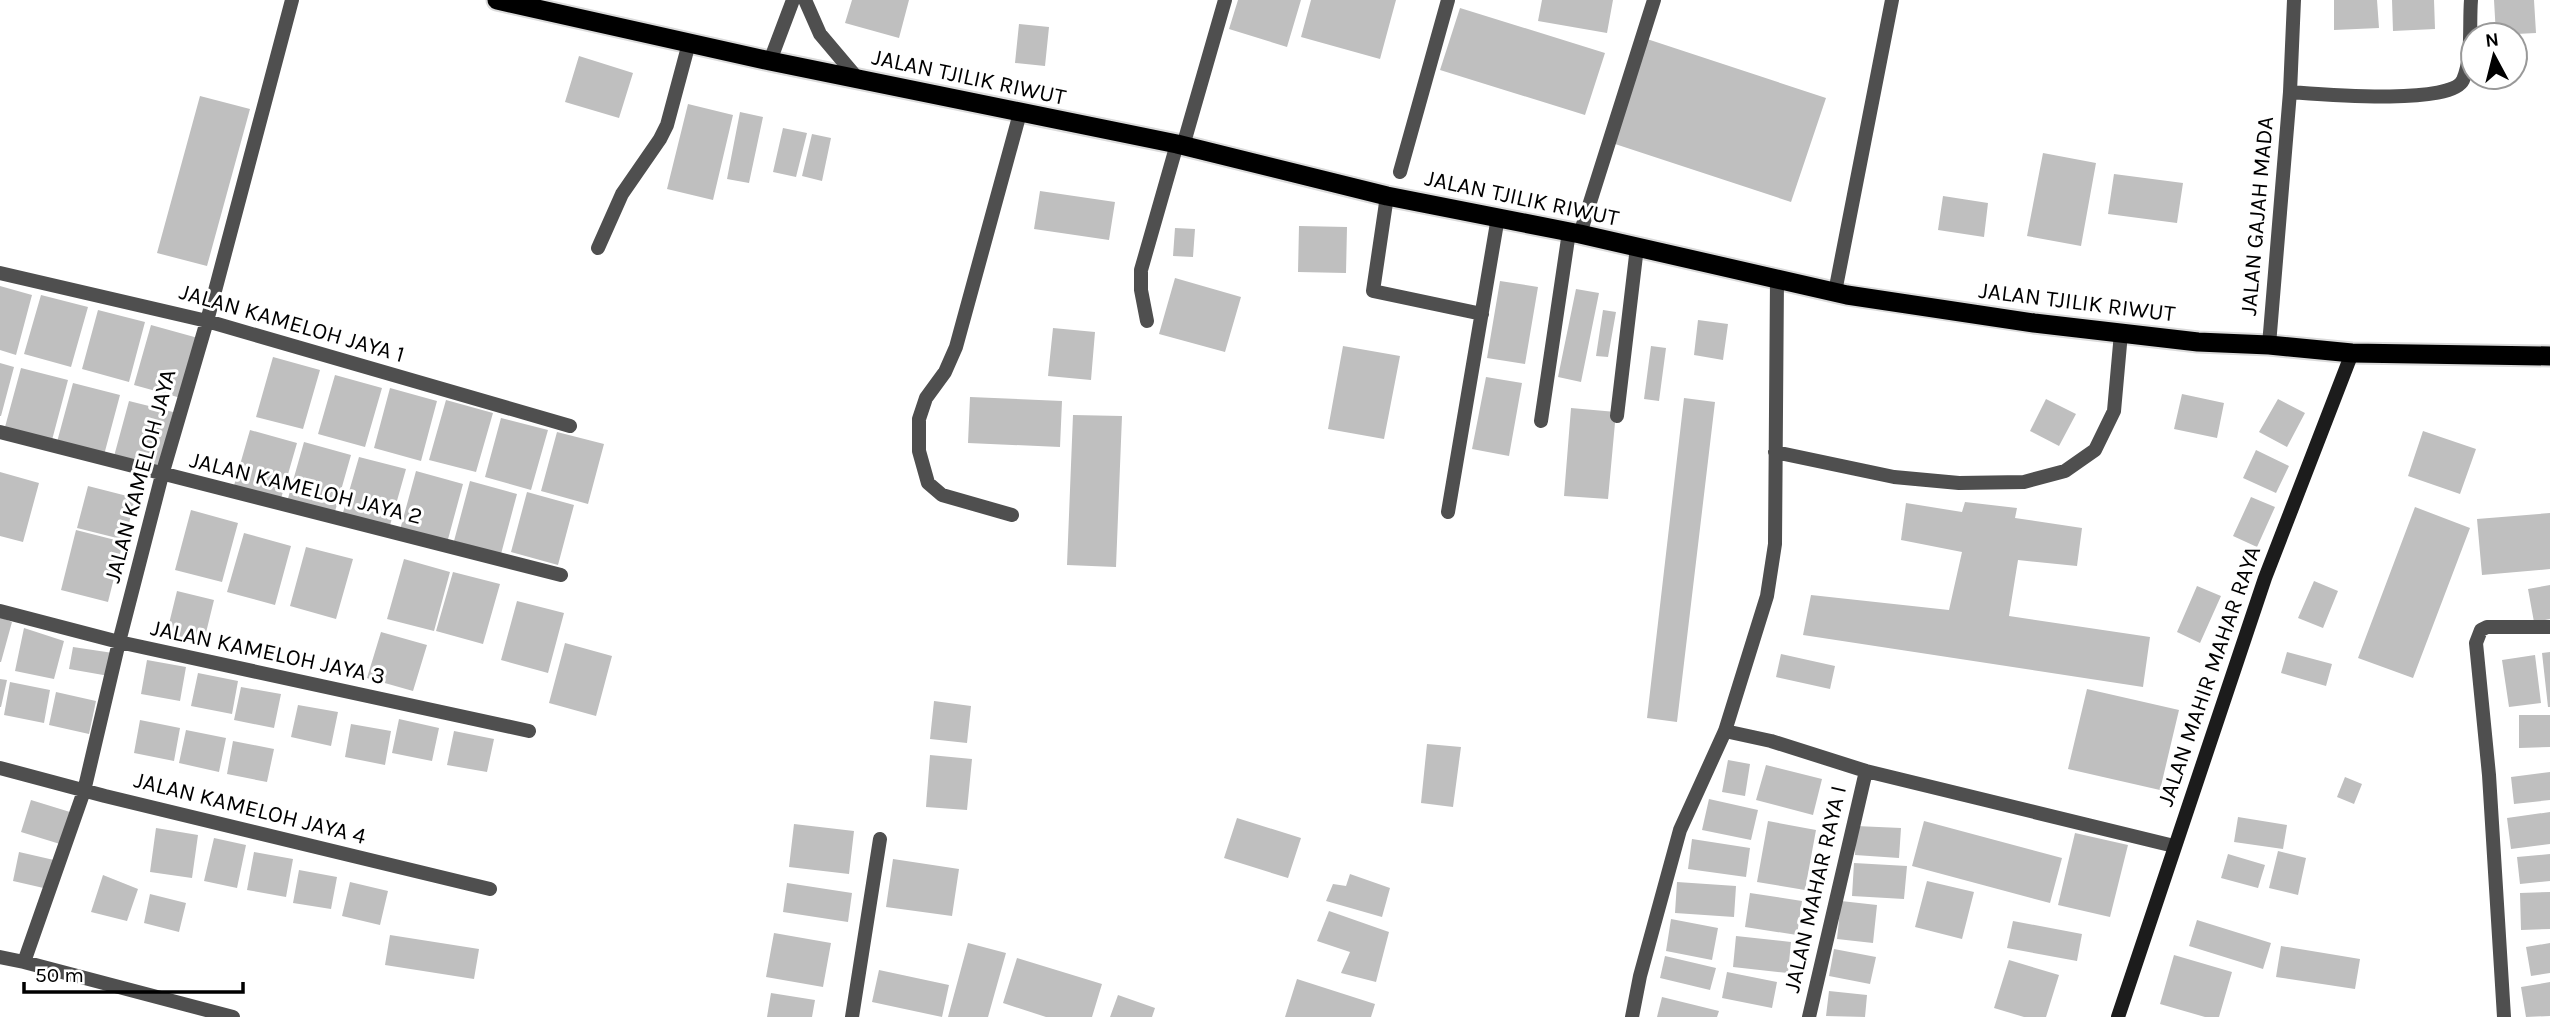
<svg xmlns="http://www.w3.org/2000/svg" width="2550" height="1017" viewBox="0 0 2550 1017" font-family="Karla,sans-serif">
<rect width="100%" height="100%" fill="#fff"/>
<!-- building -->
<path fill="#bfbfbf" d="M852 0H909L899 38 845 23Z
M1238 0H1301L1287 47 1229 29Z
M1311 0H1396L1380 59 1301 37Z
M1542 0H1613L1607 33 1538 21Z
M2334 0H2377L2379 28 2334 30Z
M2392 0H2434L2435 29 2393 31Z
M2494 0H2534L2536 33 2496 35Z
M1460 8 1605 53 1585 115 1440 70Z
M1019 24 1049 27 1045 66 1015 63Z
M1647 39 1826 98 1791 202 1612 143Z
M579 56 633 73 619 118 565 102Z
M200 96 250 109 207 266 157 253Z
M688 104 733 115 713 200 667 189Z
M740 112 763 117 749 183 727 179Z
M783 128 807 133 796 177 773 172Z
M812 134 831 138 822 181 802 176Z
M2043 153 2096 163 2081 246 2027 236Z
M2114 174 2183 183 2177 223 2108 214Z
M1040 191 1115 202 1109 240 1034 229Z
M1943 196 1988 203 1984 237 1938 230Z
M1299 226 1347 227 1346 273 1298 272Z
M1175 228 1195 229 1193 257 1173 256Z
M1175 278 1241 297 1225 352 1159 334Z
M1500 281 1538 287 1525 364 1487 358Z
M0 286 32 295 16 355 0 350Z
M1576 289 1599 293 1581 382 1558 377Z
M41 295 88 307 71 367 24 354Z
M98 310 145 322 129 382 82 369Z
M1603 310 1616 312 1608 357 1596 356Z
M1698 320 1728 324 1723 360 1694 355Z
M151 325 198 338 181 398 134 385Z
M1053 328 1095 332 1091 380 1048 376Z
M1343 346 1400 356 1384 439 1328 429Z
M1651 346 1666 348 1659 401 1644 399Z
M273 357 320 370 303 429 256 417Z
M0 363 14 367 1 416H0Z
M21 368 68 380 52 440 5 427Z
M335 375 382 388 365 447 318 434Z
M1486 377 1522 383 1509 456 1472 449Z
M73 383 120 395 104 455 57 442Z
M390 388 437 401 421 461 374 448Z
M2182 394 2224 403 2217 438 2174 429Z
M970 397 1062 401 1060 447 968 443Z
M1684 398 1715 402 1677 722 1647 718Z
M2046 399 2076 414 2059 446 2030 431Z
M2278 399 2305 413 2287 447 2259 432Z
M446 400 493 413 476 472 429 460Z
M129 401 177 413 160 473 113 460Z
M1571 408 1616 412 1608 499 1564 496Z
M1073 415 1122 416 1116 567 1067 565Z
M501 418 548 430 531 490 485 477Z
M250 430 297 443 280 502 233 489Z
M2423 431 2476 449 2460 494 2408 476Z
M557 432 604 444 588 504 541 491Z
M304 442 351 455 334 515 287 502Z
M2256 450 2289 466 2276 493 2243 478Z
M359 457 406 469 389 529 342 516Z
M416 471 463 484 447 543 400 530Z
M0 472 39 483 23 542 0 536Z
M470 481 517 494 501 554 454 541Z
M88 486 135 498 125 540 77 528Z
M527 492 574 505 558 565 511 552Z
M2251 497 2275 507 2257 547 2233 536Z
M1965 502 2017 508 2015 518 2082 528 2077 566 2018 560 2009 616 2150 637 2143 687 1803 635 1811 595 1949 610 1962 552 1901 540 1906 503 1962 512Z
M2415 507 2470 528 2413 678 2358 658Z
M191 510 238 523 222 582 175 570Z
M2550 513V569L2482 575 2477 519Z
M76 530 123 542 108 602 61 590Z
M244 533 291 546 275 605 227 592Z
M306 547 353 559 336 619 290 606Z
M404 559 450 572 434 631 387 619Z
M453 572 500 584 483 644 436 631Z
M2314 581 2338 591 2323 628 2298 618Z
M2550 585V619L2534 622 2528 589Z
M2197 586 2221 596 2200 643 2177 632Z
M177 591 214 600 203 645 166 636Z
M517 601 564 613 548 673 501 660Z
M0 617 12 622 1 662H0Z
M24 628 64 641 54 679 15 671Z
M381 632 427 645 413 691 367 678Z
M565 643 612 656 596 716 549 703Z
M73 647 113 653 109 676 69 669Z
M2287 652 2332 664 2326 686 2281 673Z
M2550 652V707H2548L2542 653Z
M1781 654 1835 666 1830 689 1776 677Z
M2535 655 2541 703 2509 707 2502 660Z
M147 660 186 667 180 701 141 694Z
M198 673 238 681 232 714 191 706Z
M0 679 7 680 1 707H0Z
M10 682 50 690 44 723 4 715Z
M241 687 281 694 274 728 234 720Z
M2087 689 2179 710 2160 790 2068 769Z
M56 692 96 701 89 734 49 725Z
M934 701 971 706 967 743 930 739Z
M298 705 338 712 331 746 291 737Z
M2519 715H2550V747L2519 748Z
M399 719 439 728 432 761 392 753Z
M140 720 180 728 174 761 134 753Z
M351 724 391 731 385 765 345 757Z
M186 730 226 738 219 772 179 763Z
M454 731 494 739 487 772 447 765Z
M233 741 274 749 267 782 227 774Z
M1427 744 1461 747 1453 807 1421 803Z
M930 755 972 759 967 810 926 807Z
M1728 760 1750 764 1745 796 1722 792Z
M1766 765 1822 779 1813 815 1756 800Z
M2550 772V800L2514 804 2511 777Z
M2345 777 2362 784 2354 804 2337 797Z
M1709 799 1758 810 1751 840 1702 830Z
M31 800 70 812 60 844 21 832Z
M2550 812V844L2511 849 2507 818Z
M2238 817 2287 825 2283 849 2234 842Z
M1237 818 1301 838 1288 878 1224 858Z
M1768 821 1816 830 1805 890 1757 882Z
M1924 821 2062 858 2050 903 1912 866Z
M794 824 854 831 849 874 789 867Z
M1856 826 1901 828 1899 858 1855 855Z
M156 828 198 835 192 878 150 872Z
M2075 833 2128 845 2110 917 2058 905Z
M214 838 246 845 237 888 204 881Z
M1692 839 1750 848 1746 877 1688 869Z
M2278 851 2306 858 2298 895 2269 888Z
M19 852 54 860 48 889 13 881Z
M254 852 293 859 286 897 247 890Z
M2228 854 2265 865 2258 888 2221 878Z
M2550 854V881L2520 884 2517 857Z
M893 859 959 869 952 916 886 907Z
M1854 863 1907 866 1904 899 1852 896Z
M299 870 337 877 331 909 293 903Z
M1350 874 1390 888 1382 917 1326 901 1333 884 1346 886Z
M103 875 138 889 127 921 91 912Z
M1927 881 1974 892 1962 939 1915 927Z
M350 882 388 891 380 925 342 916Z
M1677 882 1736 886 1734 917 1675 913Z
M787 883 852 893 848 922 783 912Z
M2550 892V929L2521 930 2520 893Z
M1750 893 1802 901 1797 935 1745 927Z
M150 894 186 903 179 932 144 923Z
M1841 901 1877 905 1873 943 1837 939Z
M1329 911 1389 932 1376 982 1341 973 1350 952 1317 941Z
M1671 919 1718 928 1712 960 1666 951Z
M2197 920 2271 943 2263 969 2189 946Z
M2013 921 2082 934 2077 961 2007 948Z
M774 933 831 943 823 987 766 977Z
M390 935 479 949 474 979 385 965Z
M1736 936 1791 942 1788 973 1733 967Z
M968 943 1006 953 988 1017H948Z
M2550 943V973L2531 976 2526 947Z
M2281 946 2360 959 2355 989 2276 977Z
M1834 949 1876 957 1870 984 1829 976Z
M2174 955 2232 972 2219 1017H2205L2160 1004Z
M1665 956 1716 968 1710 990 1660 978Z
M1017 958 1102 984 1092 1017H1046L1003 1003Z
M2009 960 2059 975 2046 1017H2024L1994 1008Z
M879 970 949 985 942 1017 872 1002Z
M1727 972 1777 982 1772 1008 1722 998Z
M1297 979 1375 1004 1371 1017H1285Z
M2550 982V1016L2526 1017 2521 987Z
M1829 991 1867 995 1865 1017 1826 1016Z
M771 993 815 1000 812 1017H767Z
M1118 995 1155 1008 1152 1017H1110Z
M1662 997 1719 1011 1717 1017H1657Z"/>
<g fill="none" stroke-linecap="round" stroke-linejoin="round">
<!-- trunk casing -->
<g stroke="#dbdbdb" stroke-width="23">
<path id="trunk" d="M497 0 770 61 1177 144 1387 196 1580 234 1847 295 2034 323 2198 342 2269 345 2352 353 2550 356"/>
</g>
<!-- service -->
<path stroke="#4f4f4f" stroke-width="14" d="M1387 196 1373 291 1482 314
M1448 512 1498 217"/>
<!-- minor -->
<path stroke="#4f4f4f" stroke-width="14" d="M805 0 820 34 858 79
M2294 0 2290 92C2318 94 2451 106 2463 80 2473 57 2469 24 2471 0
M770 61 793 0
M1183 146 1225 0
M1400 172 1448 0
M1580 234 1654 0
M598 248 622 194 660 139 667 125 689 43
M0 273 207 321 570 426
M1835 292 1892 0
M1147 321 1141 290V270L1177 144
M2269 345 2290 92
M1617 416 1637 247
M1541 421 1569 232
M0 432 561 575
M1775 452 1894 477 1959 483 2024 482 2065 471 2095 450 2114 411 2121 333
M1012 515 942 495 928 483 919 451V419L926 398 945 372 956 347 1020 113
M0 611 119 642 529 731
M1725 731 1771 741 1866 771 2174 846
M0 768 105 796 490 889
M0 957 24 962 233 1017
M24 962 84 791 119 642 162 475 207 321 292 0
M852 1017 880 839
M1632 1017 1640 976 1680 830 1725 731 1767 596 1775 544 1777 278
M1809 1017 1866 771
M2504 1017 2489 775 2476 643 2481 630 2487 627H2550"/>
<!-- secondary -->
<path stroke="#1c1c1c" stroke-width="14" d="M2118 1017 2265 578 2352 353"/>
<!-- trunk -->
<use href="#trunk" stroke="#000" stroke-width="19"/>
</g>
<g text-anchor="middle" dominant-baseline="central" stroke-width="6" stroke-linejoin="round" paint-order="stroke">
<!-- street labels -->
<g font-size="23" fill="#000" stroke="#fff">
<text transform="translate(969 77) rotate(12)">JALAN TJILIK RIWUT</text>
<text transform="translate(1522 198) rotate(12)">JALAN TJILIK RIWUT</text>
<text transform="translate(2257 216) rotate(-85)">JALAN GAJAH MADA</text>
<text transform="translate(2077 302) rotate(7)">JALAN TJILIK RIWUT</text>
<text transform="translate(292 323) rotate(16)">JALAN KAMELOH JAYA 1</text>
<text transform="translate(140 476) rotate(-75)">JALAN KAMELOH JAYA</text>
<text transform="translate(306 488) rotate(14)">JALAN KAMELOH JAYA 2</text>
<text transform="translate(268 652) rotate(12)">JALAN KAMELOH JAYA 3</text>
<text transform="translate(2209 676) rotate(-71)">JALAN MAHIR MAHAR RAYA</text>
<text transform="translate(250 808) rotate(14)">JALAN KAMELOH JAYA 4</text>
<text transform="translate(1815 889) rotate(-77)">JALAN MAHAR RAYA I</text>
</g>
</g>
<!-- north arrow -->
<g transform="translate(2494 56) rotate(353)"><circle r="33" fill="#ffffff" stroke="#999999" stroke-width="2"/>
<path d="M0-5L12 26L0 18L-12 26Z" fill="#000000"/>
<text y="-10" font-size="19" font-weight="bold" text-anchor="middle" fill="#000000">N</text>
</g>
<!-- scale -->
<path d="M24 982v10h219v-10" fill="none" stroke="#000000" stroke-width="3.5"/>
<text x="35" y="982" font-size="21" fill="#000000" stroke="#ffffff" stroke-width="5" paint-order="stroke">50 m</text>
</svg>
